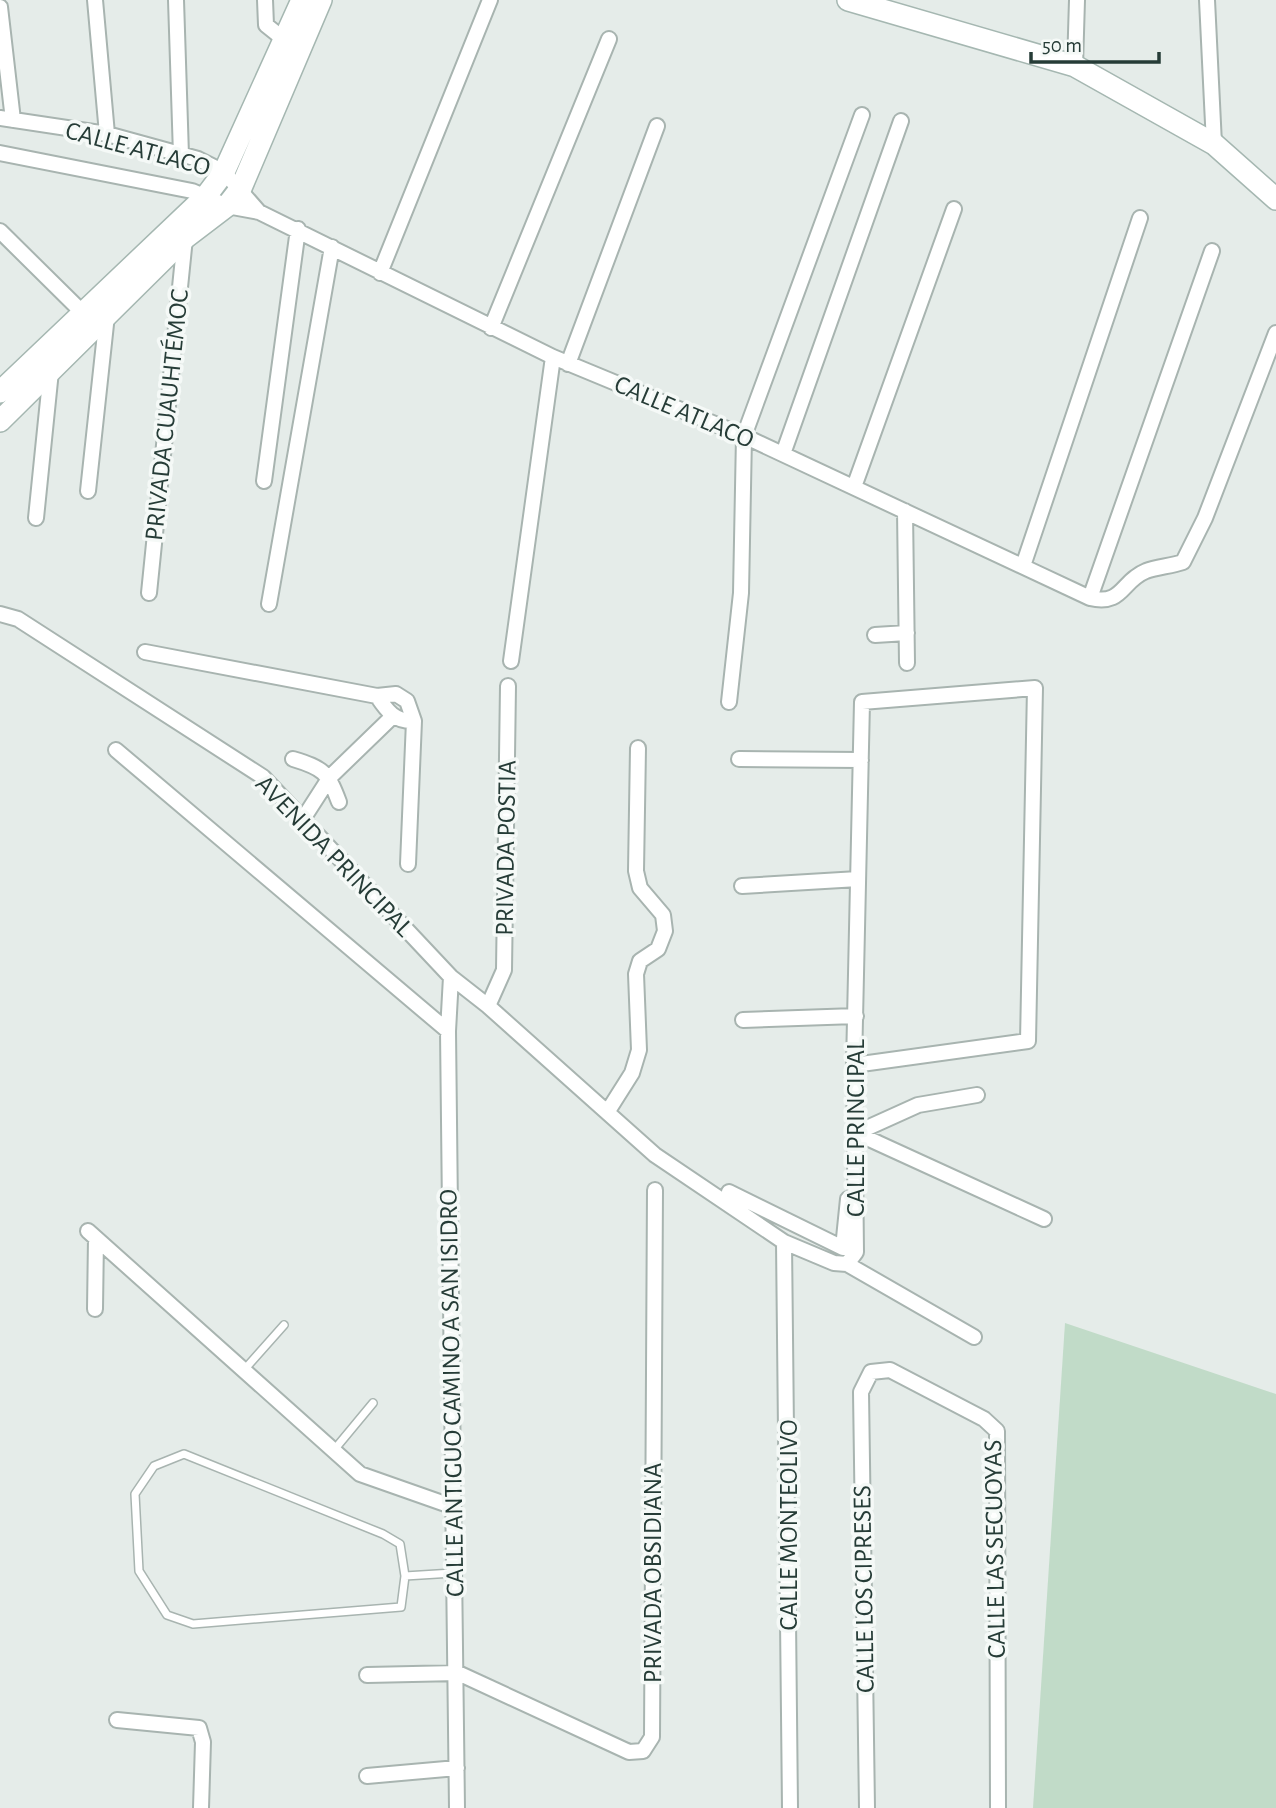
<svg xmlns="http://www.w3.org/2000/svg" width="1276" height="1808" viewBox="0 0 1276 1808" font-family="'Alegreya Sans',sans-serif">
<rect width="100%" height="100%" fill="#e5ece9"/>
<!-- green -->
<path fill="#c1dbc8" d="M1065 1323 1276 1394V1808H1033Z"/>
<g fill="none" stroke-linecap="round" stroke-linejoin="round">
<!-- lane casing -->
<g stroke="#a8b4b0" stroke-width="10">
<path id="lane" d="M244 1370 284 1325
M334 1450 373 1403
M184 1454 383 1534 400 1544 405 1576 401 1607 193 1624 167 1615 139 1571 135 1494 154 1466Z
M405 1576 453 1573"/>
</g>
<!-- street casing -->
<g stroke="#a8b4b0" stroke-width="18">
<path id="street" d="M95 0 107 134
M176 0 181 155
M265 0 266 25 286 41
M1207 0 1214 144
M0 7 13 120
M1075 66 1077 0
M0 118 107 134 198 159 224 172 259 212
M0 153 192 191 227 206 259 212 553 357 744 436 1090 598C1123 606 1121 581 1146 571 1157 567 1171 566 1183 562L1205 518 1276 333
M0 231 82 312
M380 273 490 0
M491 328 609 39
M568 364 657 126
M783 454 901 121
M264 481 298 229
M854 487 954 209
M88 491 107 315
M905 511 907 663
M36 518 51 371
M1023 566 1140 218
M149 593 185 238
M1090 598 1212 251
M269 604 332 247
M0 614 18 619 263 777 451 977 488 1006 655 1155 784 1242 834 1263 847 1264 974 1337
M875 635 907 633
M145 652 377 696
M511 661 553 357
M396 694 407 701 414 721C395 722 387 711 377 696Z
M729 702 741 593 744 436 862 115
M116 750 448 1031
M293 759C323 768 328 772 339 802
M739 759 861 760
M303 819 330 777 393 716
M408 864 414 721
M742 886 858 879
M451 977 448 1031C450 1290 454 1549 457 1808
M488 1006 504 970 508 686
M743 1020 856 1016
M608 1111 632 1073 639 1050 636 974 640 961 658 949 665 931 663 915 640 888 636 871 638 748
M856 1133 918 1105 977 1095
M878 1143 856 1133 1044 1219
M729 1192 843 1248 848 1199
M88 1231 360 1474 451 1506
M784 1242 790 1808
M847 1264 856 1252 854 1065 862 702 1035 688 1028 1041 854 1065
M95 1309 96 1238
M367 1675 458 1673 629 1752 643 1751 652 1737 655 1190
M117 1720 199 1728 203 1742 201 1808
M367 1776 457 1768
M867 1808 861 1392 871 1372 890 1370 984 1419 997 1431 998 1808"/>
</g>
<!-- secondary casing -->
<g stroke="#a5b7b1" stroke-width="24">
<path id="secondary" d="M848 0 1075 66 1214 144 1276 199
M0 392 206 196 224 172 302 0
M0 421 185 238 227 206 241 188 321 0"/>
</g>
<!-- lane -->
<use href="#lane" stroke="#fff" stroke-width="7"/>
<!-- street -->
<use href="#street" stroke="#fff" stroke-width="14"/>
<!-- secondary -->
<use href="#secondary" stroke="#fff" stroke-width="21"/>
</g>
<g text-anchor="middle" dominant-baseline="central" stroke-width="7" stroke-linejoin="round" paint-order="stroke">
<!-- street labels -->
<g font-size="26" fill="#263c37" stroke="#f5f9f7">
<text transform="translate(138 149) rotate(15)">CALLE ATLACO</text>
<text transform="translate(684 412) rotate(23)">CALLE ATLACO</text>
<text transform="translate(167 415) rotate(-84)">PRIVADA CUAUHTÉMOC</text>
<text transform="translate(506 848) rotate(-89)">PRIVADA POSTIA</text>
<text transform="translate(334 856) rotate(46)">AVENIDA PRINCIPAL</text>
<text transform="translate(856 1128) rotate(-90)">CALLE PRINCIPAL</text>
<text transform="translate(452 1393) rotate(-91)">CALLE ANTIGUO CAMINO A SAN ISIDRO</text>
<text transform="translate(789 1525) rotate(-90)">CALLE MONTEOLIVO</text>
<text transform="translate(995 1549) rotate(-91)">CALLE LAS SECUOYAS</text>
<text transform="translate(653 1573) rotate(-90)">PRIVADA OBSIDIANA</text>
<text transform="translate(864 1589) rotate(-91)">CALLE LOS CIPRESES</text>
</g>
</g>
<!-- scale -->
<path d="M1031 52v10h128v-10" fill="none" stroke="#263c37" stroke-width="3.5"/>
<text x="1042" y="52" font-size="21" fill="#263c37" stroke="#f5f9f7" stroke-width="5" paint-order="stroke">50 m</text>
</svg>
